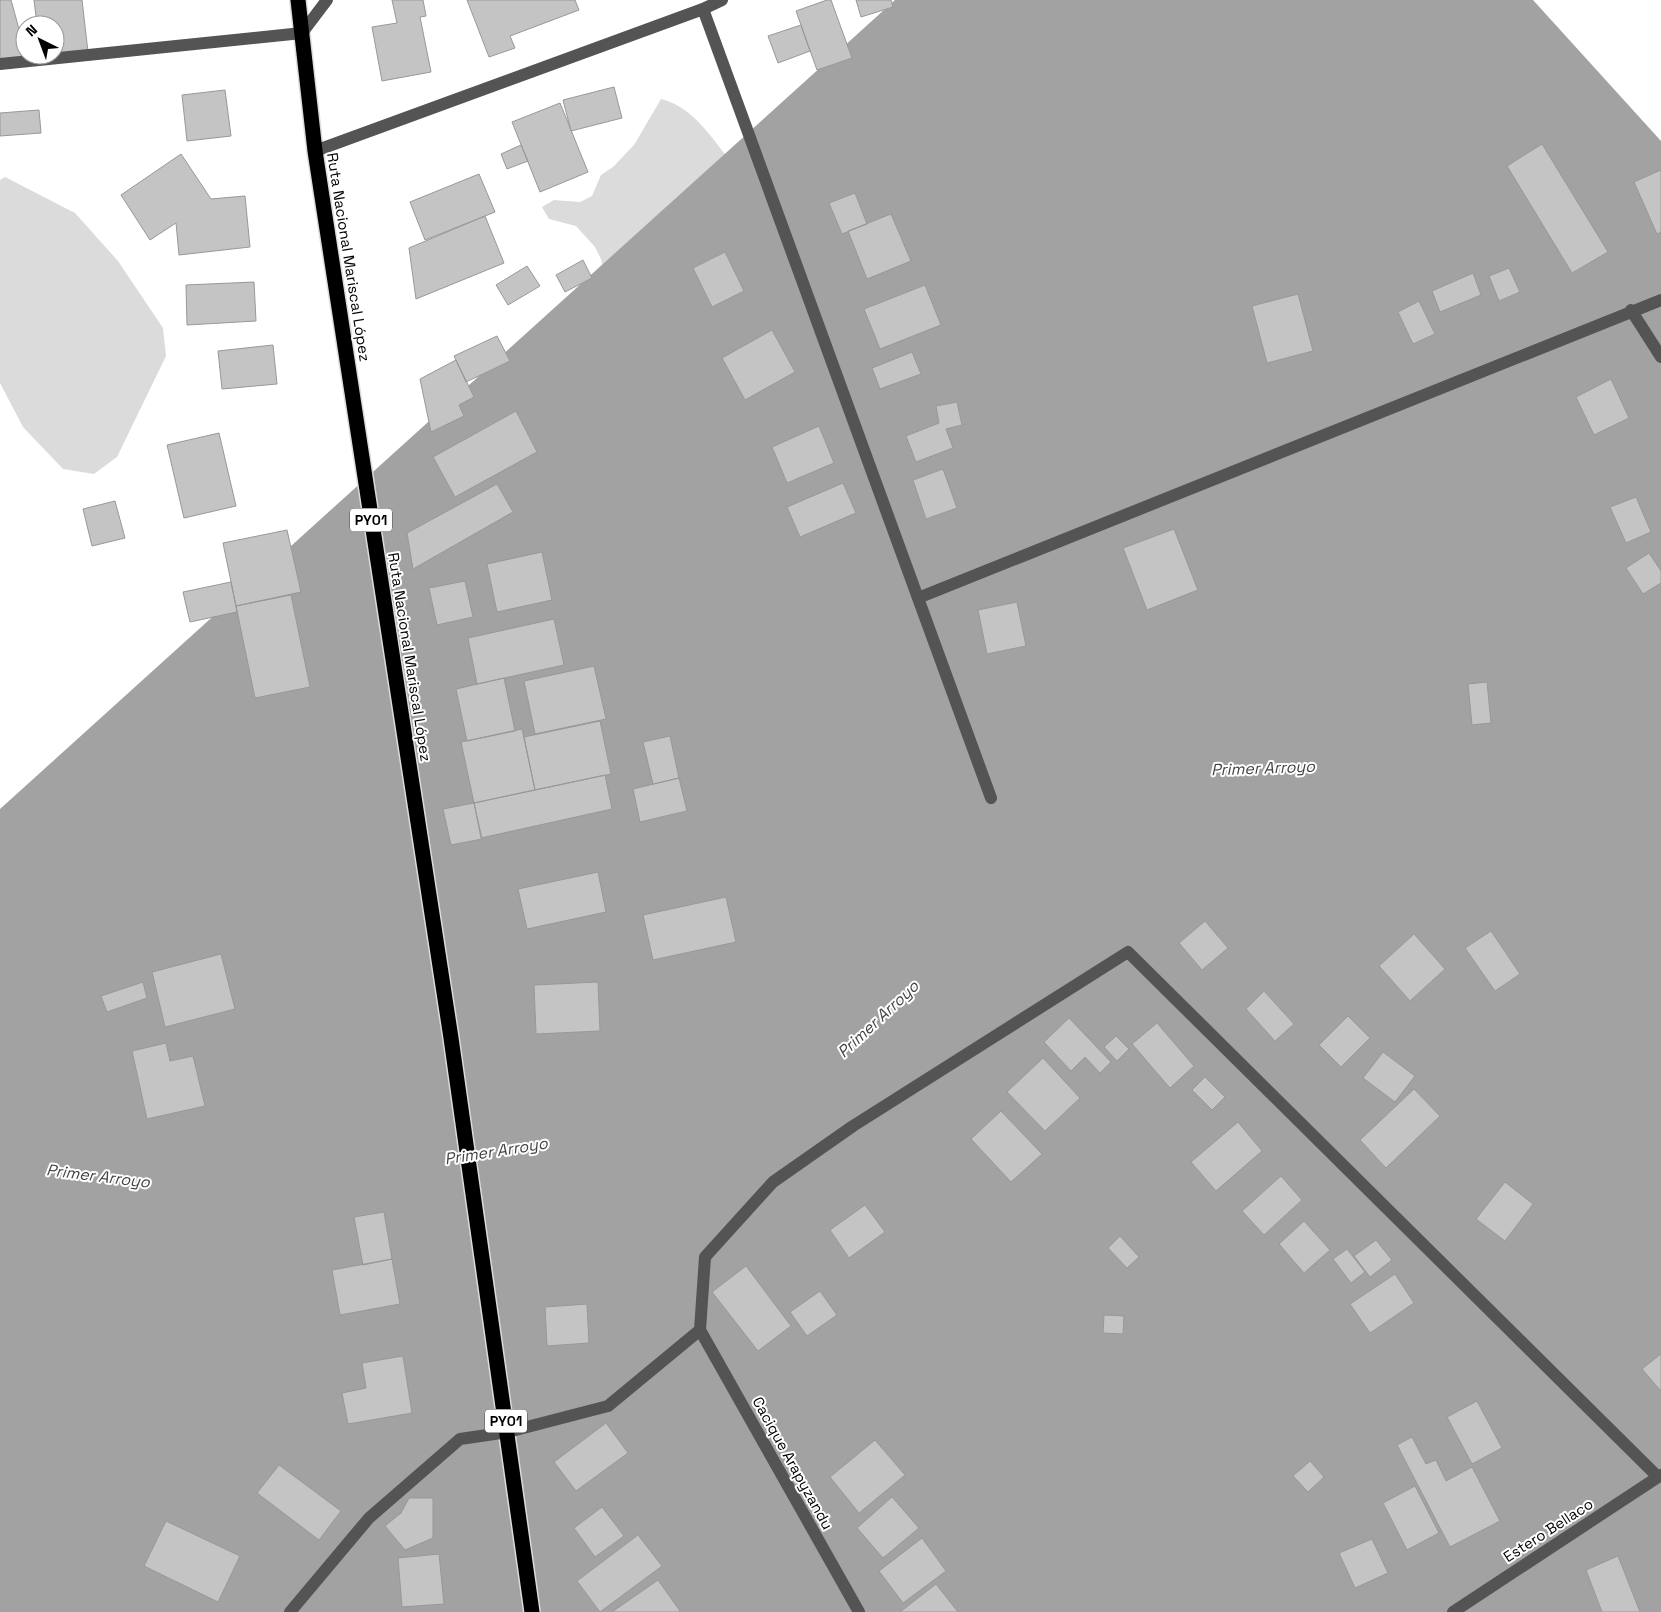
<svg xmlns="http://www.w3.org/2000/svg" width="1661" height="1612" viewBox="0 0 1661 1612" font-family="'Space Grotesk',sans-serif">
<rect width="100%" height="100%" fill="#fff"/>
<!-- green -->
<path fill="#dbdbdb" d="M661 99C698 108 716 147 741 173L610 301 601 259 595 247 576 226 549 219 542 207 554 200 580 202 592 196 601 175 613 167 634 145Z
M5 177 75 213 118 261 163 328 166 356 117 457 94 474 63 469 23 427 0 383V180Z"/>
<!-- water -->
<path fill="#a2a2a2" d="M895 0H1533L1661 141V1612H0V809Z"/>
<!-- building -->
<path fill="#c4c4c4" stroke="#989898" d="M0 0H11L27 58 0 61Z
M34 0H82L88 52 55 55V25H37Z
M392 0H423L426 16 420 17 431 72 382 81 372 27 397 23Z
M467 0H575L579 10 510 36 515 48 489 57Z
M827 0H831L852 58 817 70 796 11Z
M856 0H891L893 7 861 17Z
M801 25 810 51 778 63 768 36Z
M614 87 622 118 571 131 563 100Z
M225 90 231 136 187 141 182 95Z
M560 103 588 172 540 192 512 122Z
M39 110 41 133 0 136V113Z
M1542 144 1608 252 1572 273 1507 166Z
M521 145 528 161 507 169 501 154Z
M181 154 211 199 245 196 250 247 179 255 176 223 150 240 121 195Z
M1661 170V232L1657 234 1634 182Z
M479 174 495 212 425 240 410 202Z
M855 193 867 224 842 234 829 203Z
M891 214 911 261 867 279 848 231Z
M485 216 504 263 416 299 409 248Z
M725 252 744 291 712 307 693 268Z
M583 260 592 278 565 292 556 275Z
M527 266 540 286 508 305 496 285Z
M1509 268 1520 292 1499 301 1489 276Z
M1473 273 1481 295 1440 312 1432 291Z
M254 282 256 321 187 325 186 285Z
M925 285 941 325 880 349 864 309Z
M1298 294 1313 351 1267 363 1252 306Z
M1419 301 1435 334 1413 344 1398 312Z
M772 330 795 372 745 400 722 358Z
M497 336 510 361 466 382 454 356Z
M273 345 277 384 222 389 218 351Z
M912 352 921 374 880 389 872 368Z
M456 360 474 397 459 405 464 416 431 432 420 379Z
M1611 379 1629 418 1594 435 1576 397Z
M957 402 962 425 946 429 953 448 916 462 906 436 939 423 936 406Z
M516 411 537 452 455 497 433 457Z
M819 426 834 463 787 483 772 447Z
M219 433 236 506 184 518 167 445Z
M943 469 957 508 926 519 913 480Z
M843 483 856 513 800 537 787 507Z
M497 484 513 512 413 569 407 533Z
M1636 497 1651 532 1626 543 1610 507Z
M115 501 125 538 92 546 83 509Z
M1174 529 1198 590 1147 610 1123 548Z
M287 530 301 592 236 606 223 543Z
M542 552 552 600 497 612 487 564Z
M1649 553 1661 571V583L1643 594 1626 568Z
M465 581 473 617 437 625 429 588Z
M231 582 237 612 190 622 183 592Z
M291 595 310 687 255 698 236 606Z
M1017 602 1026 646 987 654 978 610Z
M554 619 564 665 477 684 468 638Z
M594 666 606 719 535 734 524 681Z
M504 678 515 731 467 741 456 689Z
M1487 682 1491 723 1472 725 1468 684Z
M600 721 611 774 535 790 524 737Z
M522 729 535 790 474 803 461 742Z
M670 736 679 778 653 784 643 742Z
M605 775 612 809 481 838 474 803Z
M679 778 687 811 640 822 633 789Z
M474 803 482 839 451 845 443 809Z
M598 872 606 912 527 929 518 889Z
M726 897 736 942 653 960 643 915Z
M1205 921 1228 948 1202 970 1179 943Z
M1491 931 1520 974 1495 991 1465 948Z
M1414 934 1445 969 1410 1001 1379 966Z
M221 954 235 1009 165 1027 152 972Z
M143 982 147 998 107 1012 101 996Z
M598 982 600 1031 536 1034 534 985Z
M1264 991 1294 1024 1275 1041 1246 1009Z
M1348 1016 1370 1038 1341 1067 1319 1045Z
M1069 1018 1111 1062 1100 1073 1085 1057 1071 1071 1044 1042Z
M1157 1023 1194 1066 1170 1088 1132 1044Z
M1116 1036 1129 1049 1117 1061 1104 1047Z
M166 1043 170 1061 193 1056 205 1106 147 1119 132 1051Z
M1383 1052 1415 1076 1395 1102 1363 1078Z
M1043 1058 1080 1098 1045 1131 1007 1092Z
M1205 1077 1225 1097 1212 1110 1192 1090Z
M1414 1089 1440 1116 1386 1168 1360 1140Z
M1001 1111 1042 1154 1011 1182 971 1139Z
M1238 1122 1262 1151 1216 1191 1191 1162Z
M1281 1176 1302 1200 1264 1235 1242 1211Z
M1505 1182 1533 1204 1505 1241 1476 1219Z
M865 1205 885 1232 849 1258 830 1230Z
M384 1212 392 1259 363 1265 354 1217Z
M1304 1221 1330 1250 1304 1273 1279 1244Z
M1120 1236 1139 1257 1127 1268 1108 1248Z
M1376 1240 1392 1260 1370 1277 1354 1256Z
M1347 1249 1365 1272 1351 1283 1333 1259Z
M392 1259 400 1304 340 1315 332 1270Z
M746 1266 791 1326 758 1351 712 1292Z
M1395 1274 1414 1303 1370 1333 1350 1304Z
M820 1291 837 1315 807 1336 790 1312Z
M587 1304 589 1343 547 1346 545 1307Z
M1104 1315 1124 1316 1123 1334 1103 1333Z
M1661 1354V1391L1642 1369Z
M403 1356 412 1413 348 1424 342 1393 366 1388 362 1363Z
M1477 1401 1502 1448 1472 1464 1447 1417Z
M606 1423 628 1453 576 1491 554 1462Z
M1412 1437 1426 1464 1436 1460 1446 1481 1472 1467 1500 1521 1450 1547 1397 1445Z
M875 1440 905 1475 859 1513 830 1477Z
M1310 1461 1324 1477 1308 1492 1293 1476Z
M279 1465 341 1511 319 1540 257 1493Z
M1415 1486 1439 1533 1407 1550 1383 1503Z
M892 1497 919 1528 883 1558 857 1528Z
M409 1498H433V1538L405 1550 385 1526 401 1513Z
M602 1507 624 1536 595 1557 574 1528Z
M166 1521 240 1556 218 1602 144 1566Z
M638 1535 662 1566 600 1612 577 1581Z
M922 1538 946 1571 903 1603 879 1571Z
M1372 1539 1388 1573 1355 1588 1339 1553Z
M439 1554 444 1604 402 1607 398 1558Z
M1618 1556 1640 1612H1602L1586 1570Z
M658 1580 680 1611 679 1612H612Z
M936 1584 958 1612H900Z"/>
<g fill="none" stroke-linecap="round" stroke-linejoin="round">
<!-- highway casing -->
<g stroke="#dbdbdb" stroke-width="18">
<path id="highway" d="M298 0 315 151 451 1038 532 1612"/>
</g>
<!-- minor -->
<path stroke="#545454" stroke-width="12" d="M703 9 991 798
M0 64 302 33 327 0
M315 151 703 9 722 0
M1631 310 1661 357
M918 598 1661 300
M700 1330 859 1612
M290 1612 369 1518 460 1439 508 1432 608 1406 700 1330 705 1257 773 1182 853 1126 1128 952 1658 1477
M1453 1612 1661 1475"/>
<!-- highway -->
<use href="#highway" stroke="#000" stroke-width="15"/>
</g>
<g text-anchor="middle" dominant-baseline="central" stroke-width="4" stroke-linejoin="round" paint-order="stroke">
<!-- shield labels -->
<g fill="#fff" stroke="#4c4c4c" stroke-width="1">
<rect x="350" y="508.5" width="42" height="23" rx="4"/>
<rect x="485" y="1409.5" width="42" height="23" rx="4"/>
</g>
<g font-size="14" font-weight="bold" fill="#000">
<text x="371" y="520">PY01</text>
<text x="506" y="1421">PY01</text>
</g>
<!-- street labels -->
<g font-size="15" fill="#000" stroke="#fff">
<text transform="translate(349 257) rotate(81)">Ruta Nacional Mariscal López</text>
<text transform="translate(410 657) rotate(81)">Ruta Nacional Mariscal López</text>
<text transform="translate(793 1463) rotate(61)">Cacique Arapyzandu</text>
<text transform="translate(1548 1530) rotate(-33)">Estero Bellaco</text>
</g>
<!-- water labels -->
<g font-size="16" font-style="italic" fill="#434343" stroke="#fff">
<text transform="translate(1263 768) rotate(-2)">Primer Arroyo</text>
<text transform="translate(878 1019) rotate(-43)">Primer Arroyo</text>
<text transform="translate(496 1151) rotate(-9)">Primer Arroyo</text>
<text transform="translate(98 1176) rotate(7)">Primer Arroyo</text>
</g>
</g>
<!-- north arrow -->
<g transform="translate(40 40) rotate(318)"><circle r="24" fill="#ffffff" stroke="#999999"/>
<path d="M0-4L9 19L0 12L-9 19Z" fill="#000000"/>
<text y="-8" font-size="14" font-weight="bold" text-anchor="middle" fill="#000000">N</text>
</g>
</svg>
